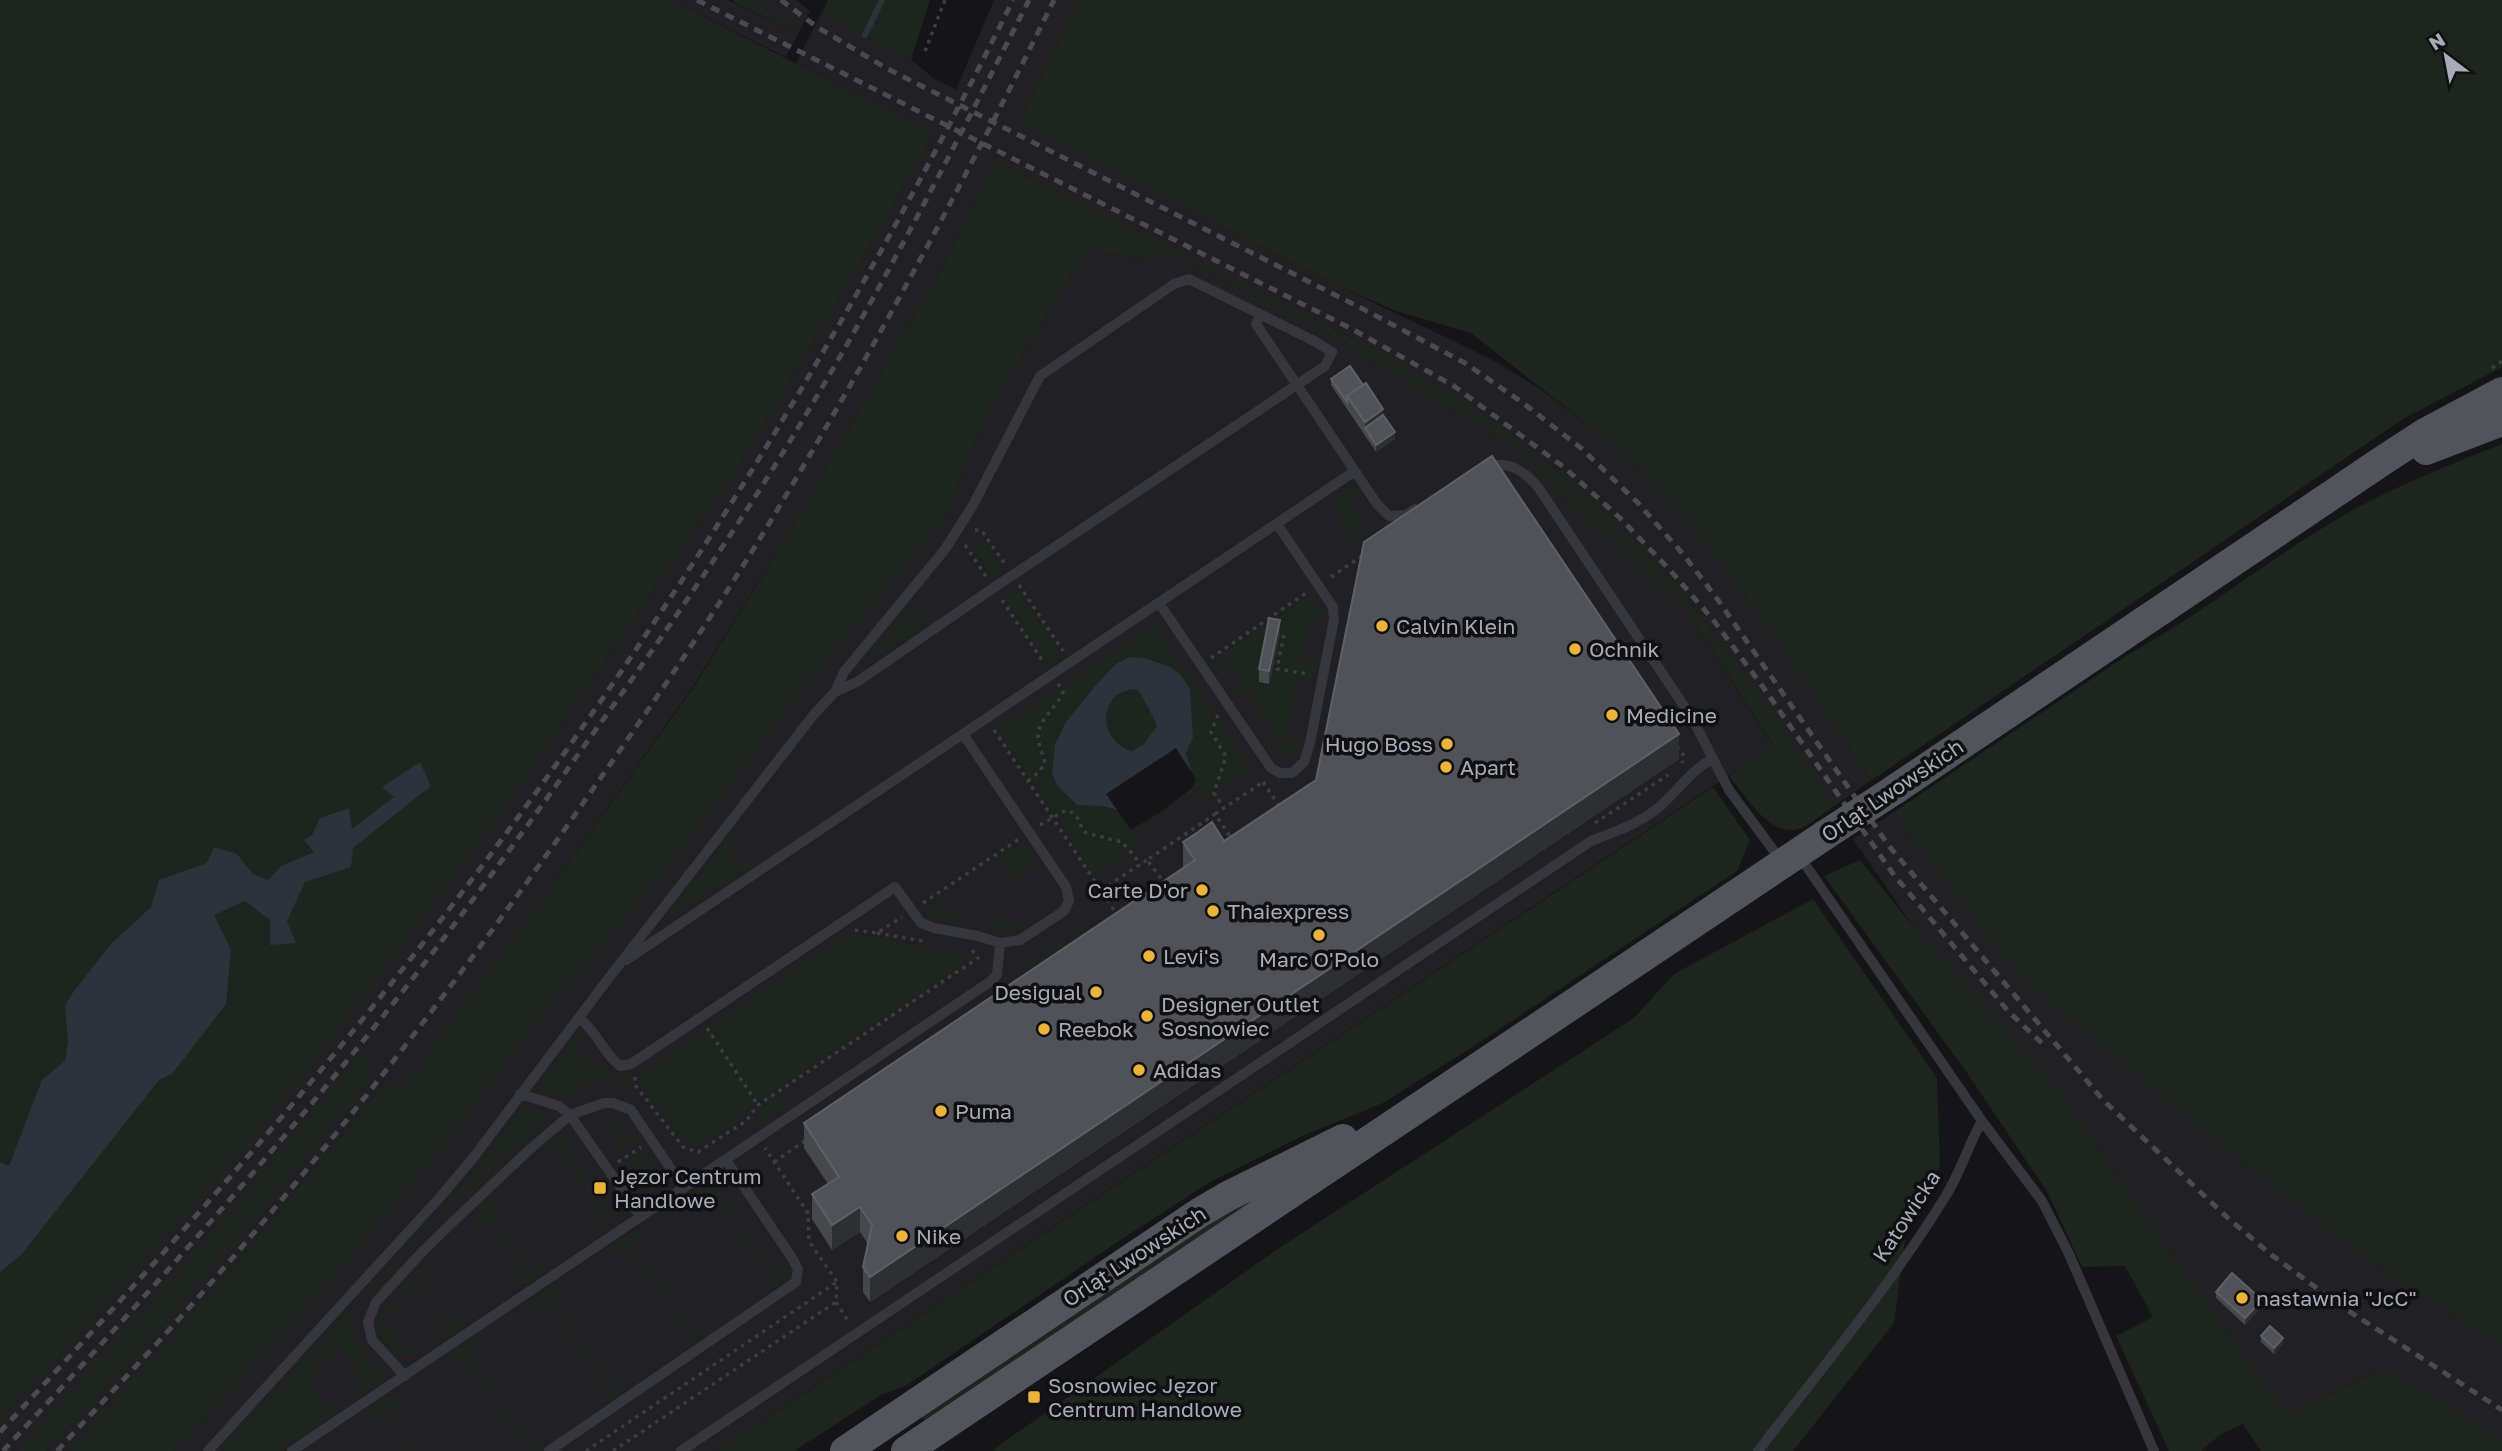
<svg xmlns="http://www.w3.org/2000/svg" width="2502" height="1451" viewBox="0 0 2502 1451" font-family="'Golos Text',sans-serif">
<rect width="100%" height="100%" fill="#151517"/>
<!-- built -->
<path fill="#212124" d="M670 0H728L794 31 755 0H796L810 11 786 57Z
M994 0H1079L1019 122 1341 287 1491 359 1539 388 1587 424 1644 472 1703 537 1742 589 1872 780 1834 806 1709 626 1662 571 1612 521 1558 472 1351 337 997 162 946 261 782 545 692 688 547 894 401 1093 387 1081 233 1268 83 1438 70 1451H47L159 1329 376 1072 359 1058 212 1236 78 1387 18 1451H0V1420L178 1223 258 1130 528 773 743 458 866 252 934 133 796 63 822 12 911 59 933 78 956 90Z
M1085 251 1151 259 1166 253 1191 263 1332 336 1515 448 1550 479 1557 490 1686 609 1773 746 718 1451H173L336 1274 453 1132 529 1028 614 931 681 850 792 699 944 519 988 408 1008 378Z
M1894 812 1918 845 2026 982 2242 1161 2395 1277 2502 1345V1441L2425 1392 2384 1369 2286 1415 2137 1207 2060 1092 1915 929 1853 839Z"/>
<!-- green -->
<path fill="#1d251e" d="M0 0H670L934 133 866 252 743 458 528 773 333 1036 258 1130 178 1223 0 1420Z
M732 0H755L798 33 738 4Z
M828 0H930L911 59 822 12Z
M1079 0H2502V367L2403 419 1872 780 1742 589 1703 537 1644 472 1587 424 1471 333 1396 311 1341 287 1019 122Z
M997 162C1084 205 1172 248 1259 291 1364 343 1470 396 1559 473 1614 519 1667 571 1710 628 1754 685 1794 746 1834 806 1824 813 1812 823 1801 828 1771 840 1745 795 1729 776L1773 745 1686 609 1557 490 1550 479 1515 448 1332 336 1191 263 1166 253 1152 259 1085 251 1008 378 988 408 944 519 792 699 681 850 614 931 529 1028 453 1132 336 1274 173 1451H70L233 1268 387 1081 401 1093 547 894 693 688 782 545 946 261Z
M2502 444V1345L2395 1277 2242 1161 2026 982 1918 845 1894 812 2129 654C2204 613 2271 557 2346 514 2395 486 2449 465 2502 444Z
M1347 487 1357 491 1345 499 1366 530 1354 538 1329 500Z
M978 533 1005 570 992 579 970 545Z
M1015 586 1063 656 1049 665 1002 594Z
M1312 594 1324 611 1325 620 1310 618 1302 659 1316 663 1311 685 1297 683 1286 740 1300 743 1294 754 1282 757 1269 751 1281 742 1246 689 1233 697 1229 690 1241 682 1225 658 1212 665 1211 662Z
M915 602 921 604 909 612 917 624 929 616V621L871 659Z
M1153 627 1156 628 1251 770 1209 797 1201 786 1130 833 1138 846 1095 875 998 730Z
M1713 787 1750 840 1737 871 1474 1046 1383 1103 1302 1136 1210 1182 1116 1243 907 1385 881 1395 794 1451H718Z
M733 837 737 839 726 848 739 867 751 859 749 866 665 921 664 920 725 842Z
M1023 841 1038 862 1014 878 999 857Z
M1860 860 1915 929 2060 1092 2137 1207 2286 1415 2384 1369 2425 1392 2502 1441V1451H2261L2243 1424 2220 1435 2200 1451H2169L2116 1336 2153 1317 2125 1266 2082 1267 2048 1193 1965 1070 1824 876Z
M945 893 947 896 935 904 944 917 956 909 960 916 958 921 929 917 921 909Z
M1813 899 1937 1078 1940 1165 1907 1225 1894 1323 1793 1451H991L1279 1248 1634 1018 1674 974Z
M999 915 1007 927 1019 919 1020 927 1008 933 992 929 987 923Z
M1088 925 1093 933 1026 979 1021 971Z
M853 932 969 956 971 959 748 1108 733 1124 696 1148 685 1143 637 1079 641 1075Z
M583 1035 587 1038 575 1047 591 1071 604 1063C612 1075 619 1078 633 1073L631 1079 634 1088C606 1070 588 1080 564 1099L553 1092 537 1089 574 1039 577 1036Z
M359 1057 377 1072 159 1329 47 1451H18L212 1236Z
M778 1095 786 1107 760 1124 755 1116 758 1107Z
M534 1107 551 1114C496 1164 442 1214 392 1268 383 1279 361 1297 356 1308 345 1333 364 1359 384 1373L383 1381C374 1387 364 1398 353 1392L354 1388 364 1381 341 1346 329 1354 326 1350 310 1360 318 1370 306 1378 325 1408 337 1400 339 1404 335 1413 279 1451H222L442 1210 483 1162 519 1113Z
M609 1119 625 1129 635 1145 625 1151 606 1122Z
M566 1132 574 1135V1138L565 1146 612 1215 616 1213 617 1215 605 1230 599 1229 597 1225 607 1218 560 1148 551 1154 549 1151 550 1147Z
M640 1152C650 1168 660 1181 650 1200L641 1198 640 1195 650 1188 630 1159Z
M1297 1173 927 1424 919 1414 1184 1238Z
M720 1175 725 1181 714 1189 772 1277 784 1269 786 1273 781 1285 764 1295 762 1292 774 1284 711 1191 699 1198 696 1191 700 1186Z
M497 1200 502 1204 491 1212 529 1270 541 1263 544 1265 542 1274 527 1284H517L515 1280 527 1272 492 1220 480 1227 477 1223V1215L489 1203Z
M635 1230 643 1236 632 1244 694 1337 706 1330 708 1332 683 1350 680 1348 692 1339 629 1246 617 1254 615 1251 617 1242Z
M420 1268 426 1273 417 1279 448 1325 460 1318 463 1321 460 1329 444 1340 436 1338 434 1335 446 1327 419 1286 407 1294 402 1286Z
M552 1286H558L562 1291 550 1299 613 1392 625 1385 626 1387 617 1396 601 1405 599 1402 610 1394 548 1301 536 1308 534 1304 538 1295Z
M387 1303 394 1309 382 1317 405 1352 417 1344 420 1353C414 1354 408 1355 402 1354 380 1349 370 1318 387 1303Z
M471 1340 476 1341 480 1346 469 1354 531 1447 544 1440 545 1442 535 1451H527L528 1449 466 1356 454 1363 451 1360 454 1352Z
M388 1396 396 1397 399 1401 387 1409 415 1451H411L384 1411 372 1419 369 1415 373 1406Z"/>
<!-- water -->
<path fill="#2c333a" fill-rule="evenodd" d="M1129 657 1145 658 1170 667 1180 674 1190 689 1193 737 1186 753 1193 778 1118 810 1103 806 1077 805 1057 785 1052 774 1055 745 1066 722 1095 686 1116 664ZM1132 689C1134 689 1137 689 1138 690 1140 691 1156 722 1157 726L1144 744 1132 751C1111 746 1098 719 1112 700 1117 693 1125 691 1132 689Z
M420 762 431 786 353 848 351 867 305 882 287 921 296 943 270 945V920L245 901 214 915 231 950 226 1004 172 1074 159 1080 21 1255 0 1272V1162L9 1166 42 1080 65 1061 68 1041 65 1005 74 991 111 944 151 907 159 880 207 863 214 847 237 854 253 874 268 880 281 866 314 852 304 840 312 835 320 818 349 808 352 829 394 797 382 787Z"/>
<!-- pier -->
<path fill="#151517" d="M1176 748 1196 779 1192 788 1162 811 1131 830 1106 794Z"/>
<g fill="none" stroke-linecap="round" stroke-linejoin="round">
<!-- stream -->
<path stroke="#2c333a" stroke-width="6" d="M865 35 882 0"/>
<!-- path -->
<path stroke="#3c3e43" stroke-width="3.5" stroke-dasharray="3.5 5" stroke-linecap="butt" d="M925 51 945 0
M2492 368 2502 361
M975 530H981L1005 564
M965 545 986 576
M1331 577 1365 554
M1019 585 1063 651
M1002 600 1044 663
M1284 635 1277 669 1309 674
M1211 658 1306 593
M1218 715 1211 732 1226 756 1214 793 1224 808
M994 730 1118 916
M1677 746 1684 756 1682 763
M1028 781 1039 772 1045 763C1043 754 1038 745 1038 735 1039 719 1057 707 1063 692L1058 684
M1263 782 1280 807
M1215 814 1263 782
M1595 823 1668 775
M1040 825 1066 810C1076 813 1079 819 1082 829L1086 833 1122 842 1141 864
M1166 885 1147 860 1215 814 1231 838
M1101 890 1147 860
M923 903 1019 839
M855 930 877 933 902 917
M877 933 923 941
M707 1028 758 1105
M635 1077V1085L683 1147 698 1152 746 1121 758 1105 978 958 972 950
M618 1162 641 1147
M774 1162 806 1140
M836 1302 848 1321
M586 1451 837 1282
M613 1451 836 1302 837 1282 809 1241 808 1213 765 1148"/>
<!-- service -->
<path stroke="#36373c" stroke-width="10" d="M1260 314 1256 324 1377 504 1389 516 1406 515 1415 509
M1488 466C1510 461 1524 471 1538 487L1692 718 1729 790 1782 862
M1159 603 1271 768 1280 773H1292L1304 762 1310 743 1334 619 1333 607 1277 524
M626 960 1355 471
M579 1018C597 1031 603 1053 620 1066L631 1064 895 887 921 923 934 928 978 936 1000 943 1020 940 1064 911 1069 901 1066 887 963 734
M520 1094 559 1106 570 1115 641 1217
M1982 1121 2042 1201 2069 1254 2154 1451
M405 1376 372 1340 368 1322 376 1302 423 1251 457 1218 529 1150 570 1115 604 1103H613L631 1110 684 1188
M208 1451 441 1196 473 1158 608 979 815 713 835 692 844 672 946 548 973 505 1040 376 1174 284 1189 279 1316 342 1332 352 1325 366 983 595 857 682 835 692
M292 1451 991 981 997 975 1000 943
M549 1451 796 1282 798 1269 792 1258 726 1160
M681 1451 1591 841C1614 832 1639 824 1659 807 1677 792 1691 770 1711 760
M1758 1451C1821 1369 1891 1285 1945 1197 1960 1174 1968 1145 1982 1121L1800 857"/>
<!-- primary -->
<path stroke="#52545b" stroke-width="30" d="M2426 450 2502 421
M1894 790 2382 461 2425 433 2502 392
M845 1451 1199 1213 1228 1196 1343 1139
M906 1451 1825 835"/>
<!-- rail -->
<path stroke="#494b51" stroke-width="5" stroke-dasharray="9 7" stroke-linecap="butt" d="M697 0 1350 328 1454 386 1565 468 1620 518 1670 570 1714 621 1763 687 1894 875 2008 1011 2046 1047
M781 0 817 27 886 68 1361 308 1465 363 1523 403 1581 448 1637 502 1683 554 1718 600 1889 846 2103 1100 2229 1219 2269 1253 2341 1306 2502 1410
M0 1432C134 1287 267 1140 390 985 632 681 840 349 1013 0
M3 1451C141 1302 277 1151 403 991 464 913 522 834 579 753 635 676 690 597 742 517 850 352 940 175 1029 0
M57 1451C103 1401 150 1352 195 1301 336 1141 466 971 588 796 654 702 720 606 779 507 878 342 969 173 1054 0"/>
<!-- primary-bridge -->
<path stroke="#52545b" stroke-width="30" d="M1825 835 1894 790"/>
</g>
<!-- wall -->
<path fill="#46484c" d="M1331 379 1383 415 1395 439 1376 452 1331 385Z
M1280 633 1269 684 1259 682V669Z
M1679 759 870 1302 863 1292V1267L868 1244 860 1232 832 1250 812 1219V1194L828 1184 804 1148V1123L1183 868V842L1224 841Z
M2216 1292 2262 1306 2245 1325 2216 1298Z
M2261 1336 2283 1344 2274 1354 2261 1342Z"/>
<!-- shaded-wall -->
<path fill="#2e2f32" d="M1383 409V422L1365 428V422Z
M1395 432V439L1376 452V445Z
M1280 620V633L1269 684V671Z
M1679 734V759L870 1302V1277Z
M860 1207V1232L832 1250V1225Z
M2262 1300V1306L2245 1325V1318Z
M2283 1338V1344L2274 1354V1348Z"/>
<!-- building -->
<path fill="#515257" stroke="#5e6066" stroke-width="2" d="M1350 366 1363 385 1347 396V402L1331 379Z
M1366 383 1383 409 1365 422 1347 396Z
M1383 415 1395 432 1376 445 1365 428Z
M1492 456 1679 734 870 1277 863 1267 872 1225 860 1207 832 1225 812 1194 839 1177 804 1123 1195 860 1183 842 1198 832 1212 822 1224 841 1316 780 1364 542Z
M1269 618 1280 620 1269 671 1259 669Z
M2232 1273 2262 1300 2245 1318 2216 1292Z
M2270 1326 2283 1338 2274 1348 2261 1336Z"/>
<!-- markers -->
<g fill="#eab53a" stroke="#101012" stroke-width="2.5">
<circle cx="1382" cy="626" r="7"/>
<circle cx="1575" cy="649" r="7"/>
<circle cx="1612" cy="715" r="7"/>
<circle cx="1447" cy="744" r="7"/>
<circle cx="1446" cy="767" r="7"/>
<circle cx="1202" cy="890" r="7"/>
<circle cx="1213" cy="911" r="7"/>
<circle cx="1319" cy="935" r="7"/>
<circle cx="1149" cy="956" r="7"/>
<circle cx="1096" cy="992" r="7"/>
<circle cx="1147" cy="1016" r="7"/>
<circle cx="1044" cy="1029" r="7"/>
<circle cx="1139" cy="1070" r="7"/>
<circle cx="941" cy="1111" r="7"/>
<rect x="593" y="1181" width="14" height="14" rx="3.5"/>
<circle cx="902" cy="1236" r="7"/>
<circle cx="2242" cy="1298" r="7"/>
<rect x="1027" y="1390" width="14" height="14" rx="3.5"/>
</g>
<g text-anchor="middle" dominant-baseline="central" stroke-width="7" stroke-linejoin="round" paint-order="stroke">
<!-- poi labels -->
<g font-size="21" fill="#a8acb6" stroke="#101012" text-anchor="start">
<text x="1396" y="626">Calvin Klein</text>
<text x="1589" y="649">Ochnik</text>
<text x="1626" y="715">Medicine</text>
<text x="1433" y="744" text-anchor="end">Hugo Boss</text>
<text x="1460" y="767">Apart</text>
<text x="1188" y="890" text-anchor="end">Carte D'or</text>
<text x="1227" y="911">Thaiexpress</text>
<text x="1163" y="956">Levi's</text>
<text x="1319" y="959" text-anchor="middle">Marc O'Polo</text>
<text x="1082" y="992" text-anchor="end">Desigual</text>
<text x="1161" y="1004">Designer Outlet<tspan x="1161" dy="24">Sosnowiec</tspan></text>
<text x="1058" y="1029">Reebok</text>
<text x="1153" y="1070">Adidas</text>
<text x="955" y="1111">Puma</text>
<text x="614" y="1176">Jęzor Centrum<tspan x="614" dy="24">Handlowe</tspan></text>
<text x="916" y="1236">Nike</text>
<text x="2256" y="1298">nastawnia "JcC"</text>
<text x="1048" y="1385">Sosnowiec Jęzor<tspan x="1048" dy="24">Centrum Handlowe</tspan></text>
</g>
<!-- street labels -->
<g font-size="21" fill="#a8acb6" stroke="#101012">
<text transform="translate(1892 790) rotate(-34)">Orląt Lwowskich</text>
<text transform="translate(1906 1216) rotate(-57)">Katowicka</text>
<text transform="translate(1134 1256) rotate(-33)">Orląt Lwowskich</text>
</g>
</g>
<!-- north arrow -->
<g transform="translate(2446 56) rotate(328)" stroke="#101012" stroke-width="5" paint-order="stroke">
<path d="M0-5L12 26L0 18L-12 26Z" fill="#a8acb6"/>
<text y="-10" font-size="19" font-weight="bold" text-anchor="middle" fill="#a8acb6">N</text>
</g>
</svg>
